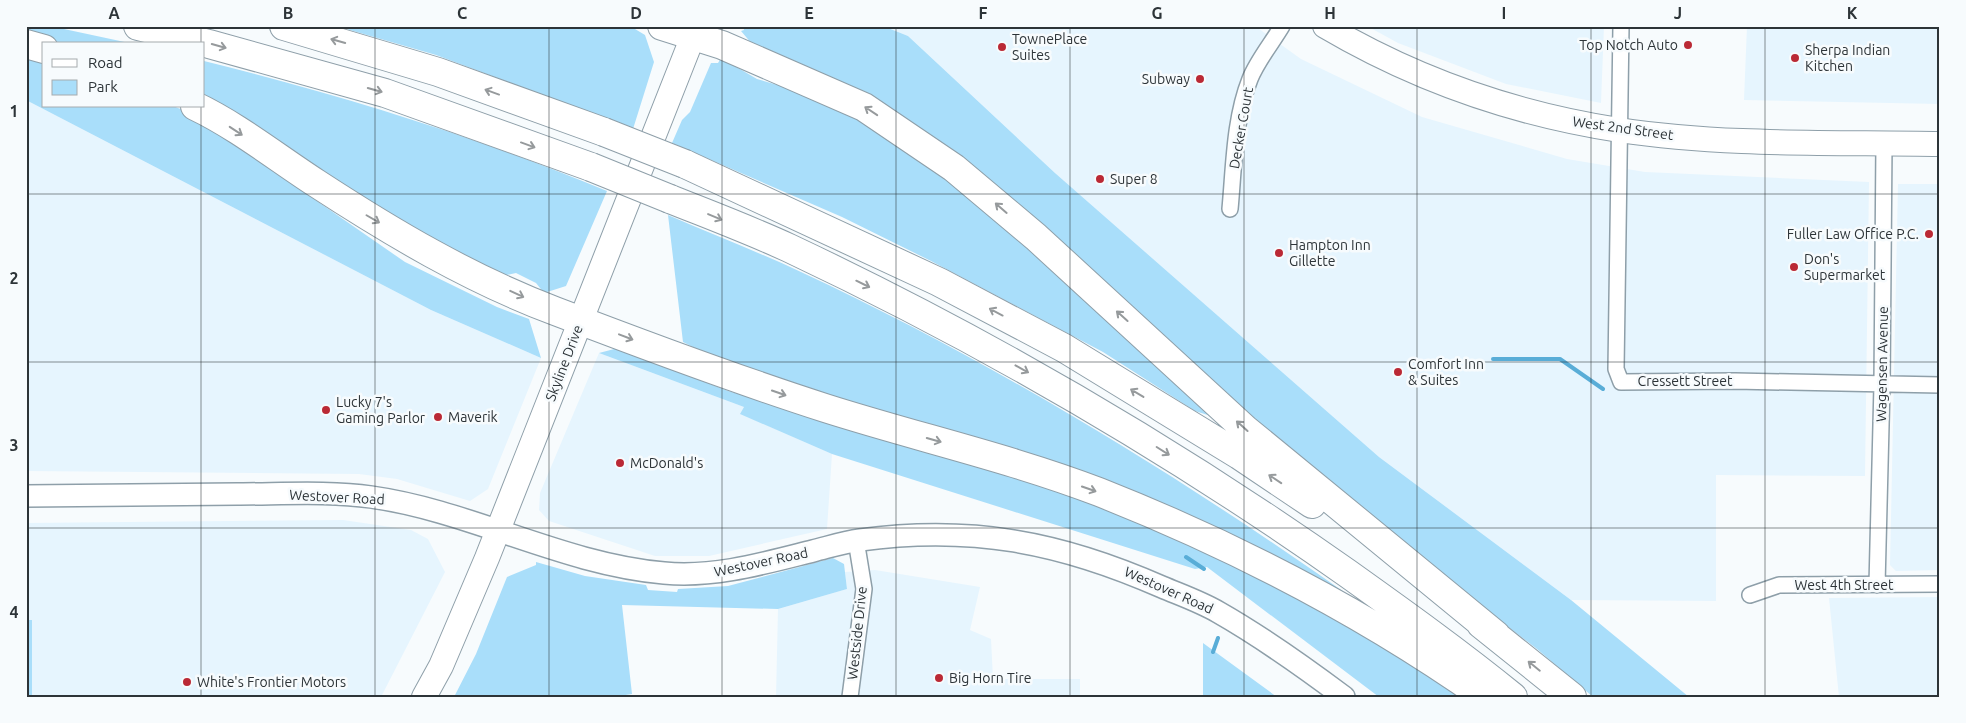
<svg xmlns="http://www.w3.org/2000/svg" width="1966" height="723" viewBox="0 0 1966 723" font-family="Ubuntu,sans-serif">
<rect width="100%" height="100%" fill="#f7fbfd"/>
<!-- built -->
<path fill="#e6f5fe" d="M883 26H1255L1301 59 1422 117 1567 159 1645 172 1869 182 1865 476 1716 475V601L1571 600 1379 457 1055 173 908 36Z
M1367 26H1604L1601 103 1506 84 1398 43Z
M1747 26H1940V104L1744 100Z
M26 100 431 310 541 358 488 489 470 501 397 479 359 474 26 471Z
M1898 184H1940V570L1896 571 1890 565Z
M599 353 744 407 741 414 832 454 827 529 709 556H655L549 521 539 510 540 493Z
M343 520 411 530 428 539 445 572 381 697H32V621L26 620V523Z
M875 570 980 587 970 630 991 639 993 679H1080V697H776L778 609 847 589 845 572Z
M1940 597V697H1839L1829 598Z"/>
<!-- green -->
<path fill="#a9defa" d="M26 26H50L134 44H61L26 35Z
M336 26H630L645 35 654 62 633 129 436 55Z
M743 26H883L908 36 1055 173 1379 457 1571 600 1689 697H1593L1537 649 1356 511 1081 271 752 44 741 31 744 30Z
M26 54 44 58V106H173L188 112 405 262 497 307 529 319 541 358 431 310 26 100Z
M721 58 757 79 839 103 959 182 1214 417 1195 411 1103 352 931 261 842 217 672 143 682 120 690 112 711 63H718Z
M204 61C341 95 477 137 607 191L566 286 544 293 536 283 516 273 502 276 462 258 204 102Z
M668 215C712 234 758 252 801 272 1000 365 1186 480 1364 606L1256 554 733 367 683 342Z
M618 348 728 391 1090 497 1321 607 1466 697H1379L1207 567 1195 569 832 454 740 414 744 407 599 353Z
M833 558 844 564 847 589 778 609 622 605 632 694 613 697H454L476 654 507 577 536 565V562L585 576 646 585 648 590 677 592 678 589 728 586Z
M26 620H32V697H26Z
M1203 643 1277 697H1203Z"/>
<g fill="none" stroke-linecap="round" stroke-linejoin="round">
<!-- stream -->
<path stroke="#59add7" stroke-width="4" d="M1493 359H1560L1603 389
M1186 557 1204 569
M1213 652 1218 638"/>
<!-- street casing -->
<g stroke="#8e9fa9" stroke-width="18">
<path id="street" d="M1621 26 1616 369 1621 382 1735 381 1940 385
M1230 209C1234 167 1234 119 1250 79 1257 61 1272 43 1282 26
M1877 585 1882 385 1884 143
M1750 595 1779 585 1940 584
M850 697 864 589 856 540"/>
</g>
<!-- secondary casing -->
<g stroke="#8e9fa9" stroke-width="24">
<path id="secondary" d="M26 496C98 495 169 495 240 494 280 494 332 491 371 497 471 511 562 564 664 573 714 578 765 563 813 551 829 547 844 542 860 540 971 525 1060 542 1162 587 1181 595 1201 602 1218 612 1262 637 1304 667 1344 697"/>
</g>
<!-- primary casing -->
<g stroke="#8e9fa9" stroke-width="26">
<path id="primary" d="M1325 26C1415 79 1515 114 1619 130 1725 146 1833 142 1940 144
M424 697 441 666 487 558 697 26"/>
</g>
<!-- highway casing -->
<g stroke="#8e9fa9" stroke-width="30">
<path id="highway" d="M138 26 209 44 385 93 591 167
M284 26 438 72 604 132
M662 26 722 45 864 107 954 168 1036 237 1245 429 1496 635
M26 44 44 49
M195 106C237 126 276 157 316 183 391 232 470 279 555 311 644 345 734 379 825 408 916 437 1010 458 1099 492 1233 545 1366 614 1484 697
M685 164 939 282 1064 348 1239 455 1312 504
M670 199C710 215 750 230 789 248 984 340 1171 449 1347 573 1403 613 1459 653 1513 697
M1481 624 1572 697"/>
</g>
<!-- street -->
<use href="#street" stroke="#fff" stroke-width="15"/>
<!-- secondary -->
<use href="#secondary" stroke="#fff" stroke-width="21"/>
<!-- primary -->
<use href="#primary" stroke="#fff" stroke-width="24"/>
<!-- highway -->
<use href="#highway" stroke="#fff" stroke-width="28"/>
<!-- highway-bridge casing -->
<g stroke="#8e9fa9" stroke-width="30" stroke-linecap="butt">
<path id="highway-bridge" d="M604 132 685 164
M591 167 670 199"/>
</g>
<!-- highway-bridge -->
<use href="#highway-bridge" stroke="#fff" stroke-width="28"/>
</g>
<!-- one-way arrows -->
<defs><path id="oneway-shaft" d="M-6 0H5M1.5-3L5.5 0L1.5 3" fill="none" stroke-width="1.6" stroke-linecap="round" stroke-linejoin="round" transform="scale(1.25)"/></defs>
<g stroke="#969a9c">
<use href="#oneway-shaft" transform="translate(338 41) rotate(-164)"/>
<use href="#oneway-shaft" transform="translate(219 46) rotate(16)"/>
<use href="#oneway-shaft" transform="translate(375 90) rotate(16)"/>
<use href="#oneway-shaft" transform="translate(492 92) rotate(-160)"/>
<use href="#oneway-shaft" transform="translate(871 111) rotate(-146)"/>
<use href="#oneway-shaft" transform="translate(236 131) rotate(33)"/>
<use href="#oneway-shaft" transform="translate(528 145) rotate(20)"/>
<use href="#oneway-shaft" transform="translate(1001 208) rotate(-139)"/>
<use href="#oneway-shaft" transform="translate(715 217) rotate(23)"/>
<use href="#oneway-shaft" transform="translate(373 219) rotate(30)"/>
<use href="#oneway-shaft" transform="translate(863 284) rotate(26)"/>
<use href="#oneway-shaft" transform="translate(517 294) rotate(25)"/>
<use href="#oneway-shaft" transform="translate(996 312) rotate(-152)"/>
<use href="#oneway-shaft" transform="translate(1122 316) rotate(-138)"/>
<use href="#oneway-shaft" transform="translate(626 337) rotate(21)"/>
<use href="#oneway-shaft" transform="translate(1022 369) rotate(29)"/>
<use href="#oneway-shaft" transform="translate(779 393) rotate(19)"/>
<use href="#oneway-shaft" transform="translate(1137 393) rotate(-149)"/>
<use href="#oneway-shaft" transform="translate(1242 426) rotate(-138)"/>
<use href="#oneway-shaft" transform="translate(934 440) rotate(16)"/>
<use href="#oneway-shaft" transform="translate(1163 451) rotate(32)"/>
<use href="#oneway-shaft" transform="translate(1275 479) rotate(-146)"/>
<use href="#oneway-shaft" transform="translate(1089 489) rotate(19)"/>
<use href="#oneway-shaft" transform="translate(1534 666) rotate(-141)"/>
</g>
<!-- grid -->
<path fill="none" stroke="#2d3438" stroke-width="1" stroke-opacity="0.55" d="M201 26V44M375 26V697M549 26V697M722 26V697M896 26V697M1070 26V697M1244 26V697M1417 26V697M1591 26V697M1765 26V697M201 106V697M26 194H1940M26 362H1940M26 528H1940"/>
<!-- markers -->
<g fill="#ba2935" stroke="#f7fbfd" stroke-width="2">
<circle cx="1688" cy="45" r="5"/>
<circle cx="1002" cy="47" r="5"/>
<circle cx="1795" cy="58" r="5"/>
<circle cx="1200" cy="79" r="5"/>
<circle cx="1100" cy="179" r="5"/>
<circle cx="1929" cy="234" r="5"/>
<circle cx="1279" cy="253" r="5"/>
<circle cx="1794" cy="267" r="5"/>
<circle cx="1398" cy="372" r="5"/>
<circle cx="326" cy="410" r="5"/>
<circle cx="438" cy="417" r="5"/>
<circle cx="620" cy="463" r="5"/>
<circle cx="939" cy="678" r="5"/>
<circle cx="187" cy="682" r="5"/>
</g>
<g text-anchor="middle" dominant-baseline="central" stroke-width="5" stroke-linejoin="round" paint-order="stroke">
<!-- poi labels -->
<g font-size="14" fill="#2d3438" stroke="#f7fbfd" text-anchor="start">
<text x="1012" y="39">TownePlace<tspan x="1012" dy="16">Suites</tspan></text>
<text x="1678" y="45" text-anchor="end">Top Notch Auto</text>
<text x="1805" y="50">Sherpa Indian<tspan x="1805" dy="16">Kitchen</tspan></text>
<text x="1190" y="79" text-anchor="end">Subway</text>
<text x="1110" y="179">Super 8</text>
<text x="1919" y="234" text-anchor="end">Fuller Law Office P.C.</text>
<text x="1289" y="245">Hampton Inn<tspan x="1289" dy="16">Gillette</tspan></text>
<text x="1804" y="259">Don's<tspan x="1804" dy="16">Supermarket</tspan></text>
<text x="1408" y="364">Comfort Inn<tspan x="1408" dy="16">&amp; Suites</tspan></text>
<text x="336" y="402">Lucky 7's<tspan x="336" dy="16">Gaming Parlor</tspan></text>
<text x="448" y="417">Maverik</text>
<text x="630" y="463">McDonald's</text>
<text x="949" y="678">Big Horn Tire</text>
<text x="197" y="682">White's Frontier Motors</text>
</g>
<!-- street labels -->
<g font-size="14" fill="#2d3438" stroke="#f7fbfd">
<text transform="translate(1241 128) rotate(-80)">Decker Court</text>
<text transform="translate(1623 128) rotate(8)">West 2nd Street</text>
<text transform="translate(564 363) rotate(-69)">Skyline Drive</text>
<text transform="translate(1882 364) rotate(-89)">Wagensen Avenue</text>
<text x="1685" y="381">Cressett Street</text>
<text transform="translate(337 497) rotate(3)">Westover Road</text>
<text transform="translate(761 562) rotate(-12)">Westover Road</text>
<text x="1844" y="585">West 4th Street</text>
<text transform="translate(1169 590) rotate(24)">Westover Road</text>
<text transform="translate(857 633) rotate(-84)">Westside Drive</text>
</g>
</g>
<!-- border -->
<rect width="1966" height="723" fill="none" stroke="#f7fbfd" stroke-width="55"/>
<!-- legend -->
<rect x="42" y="42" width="162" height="65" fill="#f7fbfd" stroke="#a6abae"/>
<rect x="52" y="59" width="25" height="8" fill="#ffffff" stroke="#a6abae"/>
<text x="88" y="68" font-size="15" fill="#2d3438">Road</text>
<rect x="52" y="80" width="25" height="15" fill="#a9defa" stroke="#a6abae"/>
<text x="88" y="92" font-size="15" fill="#2d3438">Park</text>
<rect x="28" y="28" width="1910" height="668" fill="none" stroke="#2d3438" stroke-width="2"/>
<g font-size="16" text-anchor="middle" font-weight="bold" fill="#2d3438">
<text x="114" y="19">A</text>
<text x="288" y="19">B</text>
<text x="462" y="19">C</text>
<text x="636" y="19">D</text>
<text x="809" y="19">E</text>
<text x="983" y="19">F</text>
<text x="1157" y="19">G</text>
<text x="1330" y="19">H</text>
<text x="1504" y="19">I</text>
<text x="1678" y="19">J</text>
<text x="1852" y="19">K</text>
<text x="14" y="117">1</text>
<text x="14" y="284">2</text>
<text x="14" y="451">3</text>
<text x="14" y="618">4</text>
</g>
</svg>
